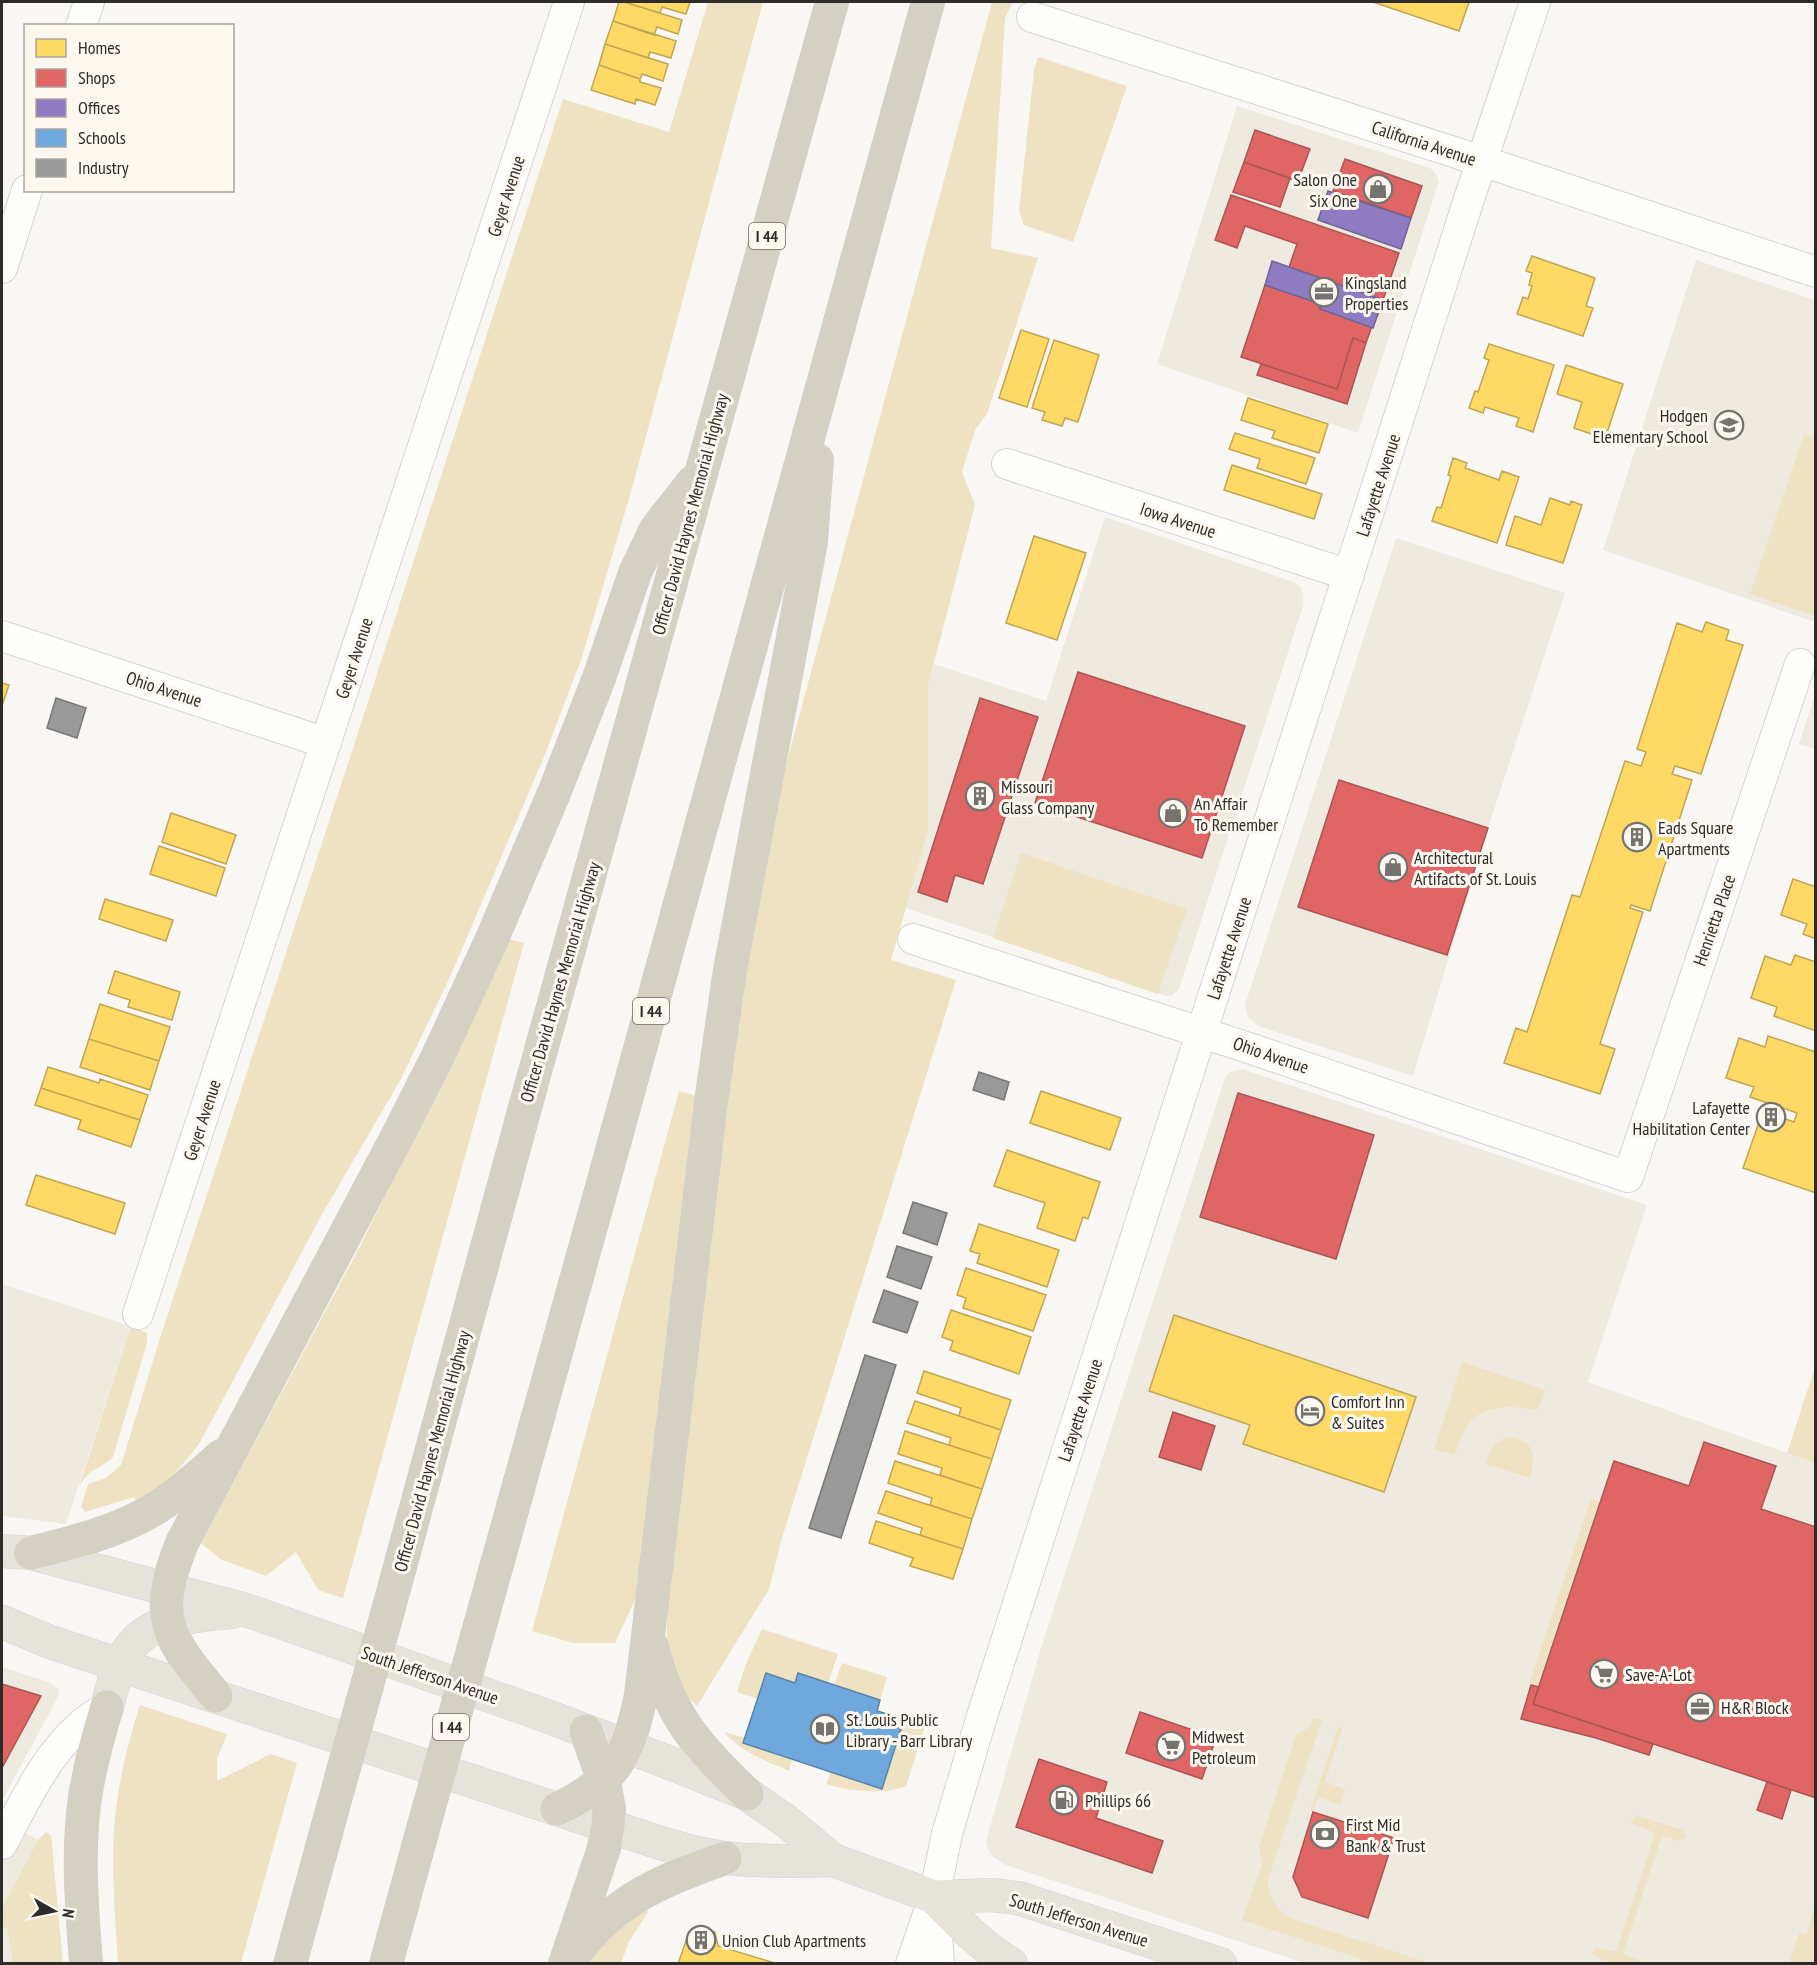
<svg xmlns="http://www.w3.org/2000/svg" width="1817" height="1965" viewBox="0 0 1817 1965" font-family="'PT Sans Narrow',sans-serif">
<rect width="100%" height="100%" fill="#f9f7f3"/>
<!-- built -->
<path fill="#eeeae0" d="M1237 106 1430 168 1435 173 1439 181 1358 433 1157 364Z
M1696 260 1815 300V622L1603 550Z
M1105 517 1293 582 1301 587 1303 599 1302 609 1179 989 1172 995 1166 996 906 908 928 832V686L934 664 1046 701Z
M1396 538 1565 593 1488 828 1413 1076 1261 1027 1248 1018 1245 1005Z
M1815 695V749L1799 744Z
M1242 1069 1647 1205 1588 1382 1815 1463V1963H1304L1006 1865 993 1857 988 1849 986 1841 1040 1651 1224 1081 1228 1073Z
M2 1284 131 1326 66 1524 2 1516Z
M2 1667 51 1683 59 1690V1695L2 1801Z
M2 1819 38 1840 2 1908Z
M2 1926 7 1929 13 1963H2Z"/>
<!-- green -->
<path fill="#efe2c3" d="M708 2H763L631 492 582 657 544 757 450 977 401 1079 325 1209 199 1444C181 1468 162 1487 138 1504L134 1497 85 1512 81 1507 88 1484 106 1478 121 1465 160 1338 355 742 563 99 669 132Z
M992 2H1013L1005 18 991 248 1038 258 987 414 975 430 962 472 975 505 928 686V832L891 960 956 980 782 1538 769 1589 697 1706 690 1699 683 1702 667 1652V1617L725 1095 765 852 784 772Z
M1038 57 1127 86 1073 242 1024 225 1019 211 1034 70Z
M1804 434 1815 438V616L1750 594Z
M1021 853 1187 909 1158 994 993 938Z
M509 939 524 943 343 1598 318 1590 296 1552 266 1576 220 1559 201 1543 355 1256 437 1093Z
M679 1091 697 1096 642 1585 615 1643H573L532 1631Z
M131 1326 147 1333V1343L113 1457C99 1470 89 1468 79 1487Z
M1462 1362 1545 1390 1539 1408 1535 1410C1516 1406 1491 1405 1475 1417 1464 1426 1460 1443 1454 1455L1434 1450Z
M1815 1367V1463L1787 1453Z
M1510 1437C1536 1443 1536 1455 1530 1478L1486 1464C1491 1448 1493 1441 1510 1437Z
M1591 1499 1600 1502 1539 1687 1529 1684Z
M762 1629 838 1654 828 1683 798 1674 795 1683 766 1674 758 1699 737 1692 745 1666Z
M842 1663 887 1677 880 1700 834 1685Z
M140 1705 227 1734 217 1759V1781L271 1754 297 1763 241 1963H118C116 1929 113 1893 113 1858 113 1805 124 1754 140 1705Z
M1314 1718 1322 1720 1268 1880C1268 1895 1277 1910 1290 1918L1430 1963H1373L1242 1920 1262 1864 1259 1847 1296 1735 1310 1727Z
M904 1719 925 1726 906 1786C885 1795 847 1791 826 1784L831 1772 882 1789Z
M1338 1727 1343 1728 1325 1782 1345 1789 1340 1805 1318 1797 1313 1812 1310 1811Z
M724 1732 745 1738 743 1743 792 1760 789 1771C765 1761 741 1752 724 1732Z
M1635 1815 1683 1830 1686 1837 1680 1841 1662 1836 1623 1954 1639 1960 1642 1963C1625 1964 1606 1965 1592 1954L1596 1947 1616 1952 1655 1833 1631 1823Z
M46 1832 51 1835 63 1963H13L7 1929 2 1926V1908L38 1840Z
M646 1905 648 1912 629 1942 621 1963 586 1964 600 1943Z
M1815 1906V1963H1789L1799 1933 1806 1935Z"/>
<!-- homes -->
<path fill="#ffd966" stroke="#c0a553" stroke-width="1.5" d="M619 2H624L682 20 678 34 657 27 654 35 613 21Z
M624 2H690L686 14 662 7 660 13Z
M1373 2H1469L1459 31Z
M613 21 676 41 671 58 650 52 648 58 605 44Z
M605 44 668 64 663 81 642 74 640 79 599 65Z
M599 65 640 79V82L661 88 655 105 636 99 635 104 591 90Z
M1532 256 1595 278 1586 306 1593 308 1583 336 1517 314 1523 297 1528 299 1532 286 1529 285 1532 273 1526 271Z
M1021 330 1049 339 1027 407 999 398Z
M1054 340 1099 355 1078 422 1065 418 1062 426 1042 420 1045 412 1032 408Z
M1489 344 1554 365 1533 432 1516 426 1519 418 1485 407 1483 413 1469 408 1475 391 1478 392 1489 360 1484 358Z
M1566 365 1623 384 1604 442 1593 439 1594 435 1574 428 1582 402 1557 394Z
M1248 398 1328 424 1319 453 1272 438 1275 431 1241 420Z
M1235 433 1315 458 1306 484 1257 468 1260 459 1229 449Z
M1453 458 1467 463 1465 468 1499 480 1502 471 1519 477 1497 543 1432 521 1437 507 1441 508 1451 476 1448 475Z
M1232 465 1322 494 1314 519 1224 490Z
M1550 498 1570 505 1571 501 1582 505 1563 563 1506 545 1515 516 1541 525Z
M1034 536 1086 553 1057 640 1006 623Z
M1706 622 1729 630 1726 640 1743 645 1701 774 1675 766 1672 774 1692 780 1650 911 1631 905 1630 908 1643 912 1600 1044 1615 1049 1600 1094 1504 1063 1516 1028 1527 1032 1572 895 1580 897 1625 761 1641 766 1646 752 1637 749 1677 623 1702 632Z
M2 683 9 685 2 706Z
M171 813 236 835 226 864 162 842Z
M159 846 225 868 216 896 150 874Z
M1793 879 1816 887V939L1803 934 1807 924 1781 915Z
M105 899 173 920 166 941 99 919Z
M1795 955 1816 962V1031L1774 1016 1777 1007 1751 998 1765 956 1791 965Z
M115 971 180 992 172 1020 128 1007 130 1000 108 993Z
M100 1004 170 1027 159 1061 89 1039Z
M1768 1036 1816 1052V1193L1743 1168 1763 1111 1794 1122 1797 1113 1750 1097 1754 1087 1726 1078 1739 1038 1765 1047Z
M89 1039 159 1061 150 1090 80 1067Z
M48 1067 99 1083 100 1079 148 1095 140 1120 41 1088Z
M41 1088 140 1120 131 1147 78 1129 81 1120 35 1105Z
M1041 1091 1121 1118 1110 1150 1030 1123Z
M1007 1150 1100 1182 1088 1219 1083 1217 1075 1241 1037 1228 1045 1203 994 1186Z
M36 1175 125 1203 115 1234 26 1205Z
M979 1224 1059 1250 1047 1287 977 1263 980 1254 970 1251Z
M966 1268 1046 1295 1033 1331 963 1308 966 1298 957 1295Z
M951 1310 1031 1337 1019 1374 950 1350 953 1341 942 1337Z
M1174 1315 1416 1397 1384 1492 1243 1444 1250 1425 1149 1391Z
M924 1371 1011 1400 1001 1430 959 1416 961 1408 917 1393Z
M915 1401 1001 1430 992 1459 949 1445 951 1438 907 1423Z
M905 1431 992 1459 982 1489 940 1475 942 1468 898 1454Z
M895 1461 982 1489 972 1519 930 1505 932 1498 888 1483Z
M886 1491 972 1519 963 1549 920 1535 922 1528 878 1513Z
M876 1521 963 1549 953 1579 910 1566 913 1558 869 1543Z
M701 1927 715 1932 718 1946 778 1964H678L688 1935Z"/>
<!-- shops -->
<path fill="#e06666" stroke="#aa5553" stroke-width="1.5" d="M1255 130 1310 149 1298 181 1244 162Z
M1345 159 1422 186 1411 218 1333 191Z
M1244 162 1290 178 1280 207 1233 192Z
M1231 195 1399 253 1383 300 1289 267 1297 244 1245 226 1237 248 1215 240Z
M1265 285 1321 304 1320 309 1372 326 1366 343 1353 338 1337 389 1241 357Z
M1353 338 1366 343 1347 404 1257 375 1261 364 1337 389Z
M1078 672 1245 726 1202 858 1035 803Z
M980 698 1038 717 983 884 955 875 947 902 918 892Z
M1339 780 1488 828 1447 955 1298 907Z
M1238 1093 1374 1135 1336 1259 1200 1217Z
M1173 1412 1215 1426 1201 1470 1159 1457Z
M1704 1442 1776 1466 1761 1509 1816 1527V1798L1533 1704 1614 1461 1689 1486Z
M2 1684 41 1696 2 1768Z
M1531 1685 1539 1687 1533 1704 1653 1744 1649 1755 1596 1738 1521 1719Z
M1140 1712 1216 1738 1202 1779 1126 1753Z
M1039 1759 1107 1782 1096 1818 1163 1841 1152 1873 1016 1827Z
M1767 1782 1791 1790 1782 1819 1757 1810Z
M1313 1812 1394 1838 1368 1918 1302 1897 1293 1877Z"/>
<!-- offices -->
<path fill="#8e7cc3" stroke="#716494" stroke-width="1.5" d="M1328 191 1411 218 1401 249 1318 220Z
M1272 261 1383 300 1373 328 1320 309 1321 304 1265 285Z"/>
<!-- schools -->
<path fill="#6fa8dc" stroke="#5b83a6" stroke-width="1.5" d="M766 1673 795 1683 798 1673 880 1700 877 1711 904 1719 882 1789 743 1743Z"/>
<!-- industry -->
<path fill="#999" stroke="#797877" stroke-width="1.5" d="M56 698 86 708 77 738 47 728Z
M979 1072 1009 1082 1004 1100 973 1090Z
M913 1202 947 1213 937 1245 903 1233Z
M897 1246 932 1257 921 1289 887 1277Z
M884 1290 918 1302 907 1333 873 1322Z
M865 1355 896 1365 841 1538 809 1528Z"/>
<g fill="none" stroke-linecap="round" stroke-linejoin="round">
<!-- street casing -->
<g stroke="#d5d4d1" stroke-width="32">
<path id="street" d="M1032 17 1482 161 1816 272
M81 26 89 2
M2 268 27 190
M1007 464 1349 575
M2 636 326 743
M913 939 1252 1049 1628 1177 1800 664
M138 1314 569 2
M2 1844C24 1803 45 1756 81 1725 88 1718 98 1713 107 1707
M935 1909 939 1964
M911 1964 934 1897 947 1834 982 1716 1470 196 1535 2"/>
</g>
<!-- primary casing -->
<g stroke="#d3d2d0" stroke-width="34">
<path id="primary" d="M2 1551 31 1553 246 1610 544 1715 665 1761 747 1794 786 1821 833 1860 934 1897 992 1895 1018 1898 1220 1964
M2 1622 50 1642 608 1826C646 1838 686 1853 725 1858 761 1862 797 1861 833 1860
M107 1707C112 1688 117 1665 129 1649 151 1618 197 1615 232 1612
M934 1897C958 1922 981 1946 1011 1964"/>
</g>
<!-- highway casing -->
<g stroke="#d3d2d0" stroke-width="34">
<path id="highway" d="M31 1553C72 1543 116 1532 153 1510 177 1495 200 1475 221 1456
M389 1607 526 1104 832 2
M477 1636 602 1187 928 2
M652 1647C669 1715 698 1748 747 1794
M216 1696C167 1638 152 1618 182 1543L399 1133 437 1058 492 939 554 793 599 678 635 573 656 529 693 482
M557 1809C614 1783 629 1755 641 1695L711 1102 730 970 811 542 817 460
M576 1952C616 1898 664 1880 725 1858
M86 1964C82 1909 77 1852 85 1797 90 1766 98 1736 107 1707
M290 1964 338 1789
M386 1964 426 1818
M565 1964 604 1848 608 1826 609 1809 604 1781 586 1731"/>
</g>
<!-- street -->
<use href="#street" stroke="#fefefd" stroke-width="30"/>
<!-- primary -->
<use href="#primary" stroke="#e5e3da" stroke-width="33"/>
<!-- highway -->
<use href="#highway" stroke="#d4d0c2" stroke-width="33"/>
<!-- highway-bridge casing -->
<g stroke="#d3d2d0" stroke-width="34" stroke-linecap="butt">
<path id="highway-bridge" d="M338 1789 389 1607
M426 1818 477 1636"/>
</g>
<!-- highway-bridge -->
<use href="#highway-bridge" stroke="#d4d0c2" stroke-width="33"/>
</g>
<!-- icons -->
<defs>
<g id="shop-ring" transform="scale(1.5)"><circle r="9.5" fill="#fcf8f0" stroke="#74736f" stroke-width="1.5"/><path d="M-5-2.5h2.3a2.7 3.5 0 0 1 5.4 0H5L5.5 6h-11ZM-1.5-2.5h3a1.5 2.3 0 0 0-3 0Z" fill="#74736f"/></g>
<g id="office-ring" transform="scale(1.5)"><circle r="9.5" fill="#fcf8f0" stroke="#74736f" stroke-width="1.5"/><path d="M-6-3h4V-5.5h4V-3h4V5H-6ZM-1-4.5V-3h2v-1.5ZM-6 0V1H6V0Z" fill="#74736f"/></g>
<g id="school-ring" transform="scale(1.5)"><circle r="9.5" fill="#fcf8f0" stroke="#74736f" stroke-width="1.5"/><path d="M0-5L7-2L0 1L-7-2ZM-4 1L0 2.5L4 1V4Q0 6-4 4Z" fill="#74736f"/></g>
<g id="building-ring" transform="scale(1.5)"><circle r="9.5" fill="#fcf8f0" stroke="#74736f" stroke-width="1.5"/><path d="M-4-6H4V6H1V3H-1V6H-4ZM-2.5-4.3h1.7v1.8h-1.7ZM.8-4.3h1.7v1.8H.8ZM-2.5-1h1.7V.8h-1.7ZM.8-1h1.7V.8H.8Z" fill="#74736f"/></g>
<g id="hotel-ring" transform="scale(1.5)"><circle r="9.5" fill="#fcf8f0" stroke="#74736f" stroke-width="1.5"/><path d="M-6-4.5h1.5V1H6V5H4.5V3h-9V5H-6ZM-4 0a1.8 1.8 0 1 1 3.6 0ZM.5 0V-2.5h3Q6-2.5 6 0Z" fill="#74736f"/></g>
<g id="supermarket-ring" transform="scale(1.5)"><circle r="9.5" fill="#fcf8f0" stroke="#74736f" stroke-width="1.5"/><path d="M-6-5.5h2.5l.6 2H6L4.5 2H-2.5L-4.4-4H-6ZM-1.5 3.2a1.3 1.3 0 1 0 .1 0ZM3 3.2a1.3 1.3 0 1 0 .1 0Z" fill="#74736f"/></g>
<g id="library-ring" transform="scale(1.5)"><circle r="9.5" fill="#fcf8f0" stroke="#74736f" stroke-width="1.5"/><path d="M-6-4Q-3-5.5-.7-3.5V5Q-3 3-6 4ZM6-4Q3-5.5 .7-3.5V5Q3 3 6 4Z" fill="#74736f"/></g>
<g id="fuel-ring" transform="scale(1.5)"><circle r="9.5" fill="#fcf8f0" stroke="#74736f" stroke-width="1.5"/><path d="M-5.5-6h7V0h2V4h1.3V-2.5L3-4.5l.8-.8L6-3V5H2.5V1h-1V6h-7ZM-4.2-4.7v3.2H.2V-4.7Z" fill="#74736f"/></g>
<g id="bank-ring" transform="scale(1.5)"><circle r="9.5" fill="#fcf8f0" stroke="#74736f" stroke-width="1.5"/><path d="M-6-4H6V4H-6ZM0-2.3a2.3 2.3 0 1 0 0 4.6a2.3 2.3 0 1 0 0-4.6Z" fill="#74736f"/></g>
</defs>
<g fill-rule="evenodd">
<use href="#shop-ring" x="1378" y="189"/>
<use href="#office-ring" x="1324" y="292"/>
<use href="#school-ring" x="1729" y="425"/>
<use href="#building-ring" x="980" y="796"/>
<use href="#shop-ring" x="1173" y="813"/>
<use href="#building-ring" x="1637" y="837"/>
<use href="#shop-ring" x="1393" y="867"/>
<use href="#building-ring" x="1771" y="1117"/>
<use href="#hotel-ring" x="1310" y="1411"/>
<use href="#supermarket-ring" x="1604" y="1674"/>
<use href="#office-ring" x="1700" y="1707"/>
<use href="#library-ring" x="825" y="1729"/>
<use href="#supermarket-ring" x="1171" y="1746"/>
<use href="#fuel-ring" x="1064" y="1800"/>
<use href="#bank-ring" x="1325" y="1834"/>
<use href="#building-ring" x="701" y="1940"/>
</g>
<g text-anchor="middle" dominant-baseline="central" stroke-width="6" stroke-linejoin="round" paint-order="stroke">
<!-- shield labels -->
<g fill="#fcf8f0" stroke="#6b6964" stroke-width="1.5">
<rect x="749" y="223" width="36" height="26" rx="4.5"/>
<rect x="633" y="998" width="36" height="26" rx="4.5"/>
<rect x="433" y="1714" width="36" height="26" rx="4.5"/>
</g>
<g font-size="16" font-weight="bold" fill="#2d2c28">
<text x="767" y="236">I 44</text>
<text x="651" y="1011">I 44</text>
<text x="451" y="1727">I 44</text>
</g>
<!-- street labels -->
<g font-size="18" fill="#2d2c28" stroke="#fcf8f0">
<text transform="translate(1424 143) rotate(18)">California Avenue</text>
<text transform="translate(506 196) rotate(-72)">Geyer Avenue</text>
<text transform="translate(1378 485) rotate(-72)">Lafayette Avenue</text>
<text transform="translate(690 514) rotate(-75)">Officer David Haynes Memorial Highway</text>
<text transform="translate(1178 520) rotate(18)">Iowa Avenue</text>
<text transform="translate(354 658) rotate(-72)">Geyer Avenue</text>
<text transform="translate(164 689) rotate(18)">Ohio Avenue</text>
<text transform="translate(1714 920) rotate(-71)">Henrietta Place</text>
<text transform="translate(1229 948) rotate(-72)">Lafayette Avenue</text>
<text transform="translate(560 982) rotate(-74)">Officer David Haynes Memorial Highway</text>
<text transform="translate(1271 1055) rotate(19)">Ohio Avenue</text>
<text transform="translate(202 1120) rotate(-72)">Geyer Avenue</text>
<text transform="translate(1080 1410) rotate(-72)">Lafayette Avenue</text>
<text transform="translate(432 1451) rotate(-75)">Officer David Haynes Memorial Highway</text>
<text transform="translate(430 1675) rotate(19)">South Jefferson Avenue</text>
<text transform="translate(1079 1920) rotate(17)">South Jefferson Avenue</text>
</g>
<!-- poi labels -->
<g font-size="18" fill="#2d2c28" stroke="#fcf8f0" text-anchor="start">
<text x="1357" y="179" text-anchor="end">Salon One<tspan x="1357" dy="21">Six One</tspan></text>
<text x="1345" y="282">Kingsland<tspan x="1345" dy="21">Properties</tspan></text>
<text x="1708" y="415" text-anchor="end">Hodgen<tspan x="1708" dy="21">Elementary School</tspan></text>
<text x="1001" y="786">Missouri<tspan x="1001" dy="21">Glass Company</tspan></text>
<text x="1194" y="803">An Affair<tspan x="1194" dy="21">To Remember</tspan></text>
<text x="1658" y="827">Eads Square<tspan x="1658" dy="21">Apartments</tspan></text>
<text x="1414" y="857">Architectural<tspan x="1414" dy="21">Artifacts of St. Louis</tspan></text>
<text x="1750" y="1107" text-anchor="end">Lafayette<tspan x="1750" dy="21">Habilitation Center</tspan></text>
<text x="1331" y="1401">Comfort Inn<tspan x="1331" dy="21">&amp; Suites</tspan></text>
<text x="1625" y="1674">Save-A-Lot</text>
<text x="1721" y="1707">H&amp;R Block</text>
<text x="846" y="1719">St. Louis Public<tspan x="846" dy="21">Library - Barr Library</tspan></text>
<text x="1192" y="1736">Midwest<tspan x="1192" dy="21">Petroleum</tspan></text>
<text x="1085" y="1800">Phillips 66</text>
<text x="1346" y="1824">First Mid<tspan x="1346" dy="21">Bank &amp; Trust</tspan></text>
<text x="722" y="1940">Union Club Apartments</text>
</g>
</g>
<!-- border -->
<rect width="1817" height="1965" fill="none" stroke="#2d2c28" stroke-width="6"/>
<!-- legend -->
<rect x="24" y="24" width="210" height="168" fill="#fcf8f0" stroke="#a9a6a0" stroke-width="1.5"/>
<rect x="36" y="39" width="30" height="18" fill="#ffd966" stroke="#a9a6a0" stroke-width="1.5"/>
<text x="78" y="54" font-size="18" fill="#2d2c28">Homes</text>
<rect x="36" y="69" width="30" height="18" fill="#e06666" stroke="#a9a6a0" stroke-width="1.5"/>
<text x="78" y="84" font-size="18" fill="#2d2c28">Shops</text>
<rect x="36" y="99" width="30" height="18" fill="#8e7cc3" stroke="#a9a6a0" stroke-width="1.5"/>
<text x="78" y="114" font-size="18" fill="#2d2c28">Offices</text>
<rect x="36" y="129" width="30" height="18" fill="#6fa8dc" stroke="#a9a6a0" stroke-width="1.5"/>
<text x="78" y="144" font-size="18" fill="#2d2c28">Schools</text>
<rect x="36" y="159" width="30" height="18" fill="#999999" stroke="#a9a6a0" stroke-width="1.5"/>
<text x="78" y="174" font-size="18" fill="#2d2c28">Industry</text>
<!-- north arrow -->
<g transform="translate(54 1911) rotate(99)" stroke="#fcf8f0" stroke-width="4.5" paint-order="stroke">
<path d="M0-4.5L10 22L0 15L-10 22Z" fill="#2d2c28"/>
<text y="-9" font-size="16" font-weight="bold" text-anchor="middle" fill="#2d2c28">N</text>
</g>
</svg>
